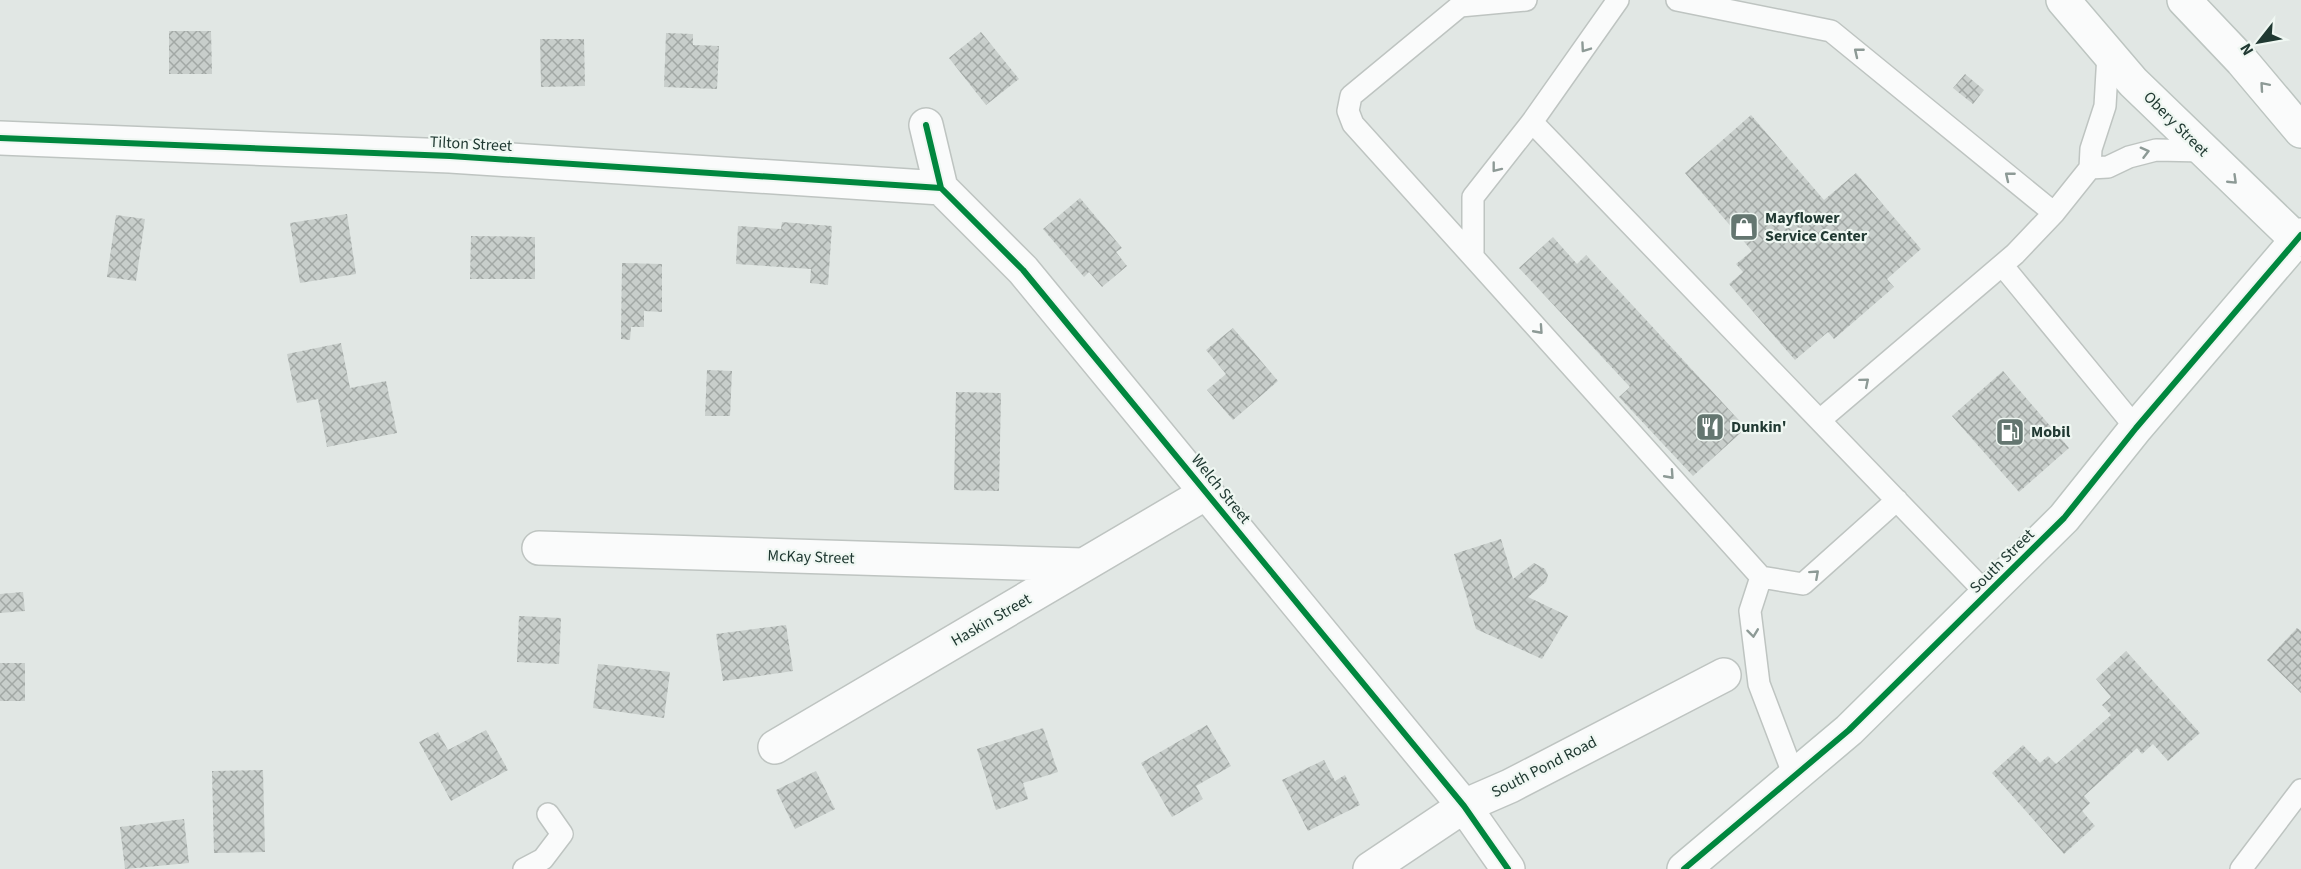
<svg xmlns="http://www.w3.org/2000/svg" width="2301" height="869" viewBox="0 0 2301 869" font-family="'Source Sans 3',sans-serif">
<defs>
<pattern id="building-cross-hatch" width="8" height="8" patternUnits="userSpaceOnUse" patternTransform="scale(1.5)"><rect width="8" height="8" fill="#c8cecb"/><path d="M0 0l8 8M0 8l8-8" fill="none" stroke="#a2a8a5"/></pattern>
</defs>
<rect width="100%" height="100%" fill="#e1e7e4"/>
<!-- building -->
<path fill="url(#building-cross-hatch)" d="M169 31H211L212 74H169Z
M981 32 1019 79 986 105 949 58Z
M666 33 693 34V45L719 46 717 89 664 87Z
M540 39H584L585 86 541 87Z
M1965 74 1984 90 1973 104 1953 88Z
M1751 115 1824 200 1856 173 1921 249 1887 279 1894 287 1834 339 1828 332 1795 360 1729 284 1743 272 1736 264 1752 251 1685 173Z
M1080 198 1122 248 1116 252 1127 266 1102 287 1089 272 1084 277 1043 229Z
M347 214 356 274 300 283 290 223Z
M116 215 145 219 136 281 107 277Z
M782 222 832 226 828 285 810 283 811 269 736 264 738 226 781 229Z
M471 236 535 237V279H470Z
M1553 237 1577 264 1586 255 1746 428 1693 476 1619 397 1630 387 1519 268Z
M622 263 662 264V312L644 311V327H631L630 340 621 339Z
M1233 328 1278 381 1233 420 1207 390 1226 374 1206 350Z
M341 343 350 388 386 381 397 433 327 447 318 399 297 403 287 354Z
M707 370 732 371 730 416H705Z
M2003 371 2069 448 2019 492 1952 416Z
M956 392 1001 393 999 491 954 490Z
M1501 539 1513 579 1534 563 1545 569 1548 575 1546 582 1528 597 1568 616 1542 659 1476 629 1454 554Z
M23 592 25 611 0 613V594Z
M519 616 561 618 559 664 517 662Z
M786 625 793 671 723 681 716 634Z
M2297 628 2301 631V693L2267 660Z
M2126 651 2200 733 2168 761 2153 744 2142 754 2137 748 2084 796 2090 803 2082 811 2095 826 2064 854 1992 773 2023 745 2040 763 2048 756 2056 764 2111 715 2102 705 2111 697 2096 679Z
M0 663H25V701H0Z
M598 664 670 672 664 718 593 708Z
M1207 725 1231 766 1196 786 1203 799 1172 817 1141 763Z
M1043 728 1058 772 1023 783 1028 799 996 810 977 749Z
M486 730 508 770 451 801 419 742 438 732 448 750Z
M1324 760 1335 781 1345 775 1360 805 1308 831 1282 780Z
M263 770 265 852 214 853 212 771Z
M816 771 835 809 795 829 776 790Z
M184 819 189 863 125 869 120 827Z"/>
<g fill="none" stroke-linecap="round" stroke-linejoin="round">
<!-- lane casing -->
<g stroke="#bec4c1" stroke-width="24">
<path id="lane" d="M1618 0 1532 122 1473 197V257L1761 577 1803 584 1897 500
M1677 0 1831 31 2054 213
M1532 122 1987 594
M2090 168 2108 167 2129 157 2156 150 2204 151
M1473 257 1353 124 1348 111 1351 96 1460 6 1526 0
M2002 265 2136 428
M1820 420 2015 254 2054 213 2090 168 2091 149 2105 106 2108 54
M1761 577 1750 611 1759 684 1794 776
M524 869 543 859 562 834 548 814
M2241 869 2301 790"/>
</g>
<!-- street casing -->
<g stroke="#bec4c1" stroke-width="36">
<path id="street" d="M926 125 941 188 1023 270 1464 806 1508 869
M0 138 450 156 941 188
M539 548 1083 565
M775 747 1206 493
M1370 869 1464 806 1510 786 1724 675"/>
</g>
<!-- secondary casing -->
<g stroke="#bdc5c1" stroke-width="36">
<path id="secondary" d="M2063 0 2133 82 2297 240
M2184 0 2242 61 2301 131
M1684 869 1849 730 2064 518 2136 428 2301 235"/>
</g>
<!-- lane -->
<use href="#lane" stroke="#fafbfb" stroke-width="21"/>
<!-- street -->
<use href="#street" stroke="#fafbfb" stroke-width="33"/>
<!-- secondary -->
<use href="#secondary" stroke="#fafbfb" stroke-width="33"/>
<!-- cycleway casing -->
<g stroke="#eff7f2" stroke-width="10">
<path id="cycleway" d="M926 125 941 188 1023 270 1464 806 1508 869
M0 138 450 156 941 188
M1684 869 1849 730 2064 518 2136 428 2301 235"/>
</g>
<!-- cycleway -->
<use href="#cycleway" stroke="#00873e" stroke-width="6"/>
</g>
<!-- one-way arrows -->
<defs><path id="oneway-chevron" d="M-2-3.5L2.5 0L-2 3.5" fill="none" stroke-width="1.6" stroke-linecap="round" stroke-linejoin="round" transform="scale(1.5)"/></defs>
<g stroke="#8d9a96">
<use href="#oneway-chevron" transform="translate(1585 48) rotate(125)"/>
<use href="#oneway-chevron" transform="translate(1858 52) rotate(-141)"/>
<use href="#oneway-chevron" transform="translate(2264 86) rotate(-131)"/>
<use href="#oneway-chevron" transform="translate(2145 152) rotate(-15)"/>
<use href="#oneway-chevron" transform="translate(1496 168) rotate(128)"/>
<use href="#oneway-chevron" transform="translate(2009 176) rotate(-141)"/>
<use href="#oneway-chevron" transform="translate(2233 180) rotate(44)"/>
<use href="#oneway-chevron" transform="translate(1539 330) rotate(48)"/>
<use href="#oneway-chevron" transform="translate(1865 382) rotate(-40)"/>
<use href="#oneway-chevron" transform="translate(1670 475) rotate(48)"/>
<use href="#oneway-chevron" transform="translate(1815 574) rotate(-42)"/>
<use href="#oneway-chevron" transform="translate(1753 633) rotate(83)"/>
</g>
<!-- icons -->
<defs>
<g id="shop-square" transform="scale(1.5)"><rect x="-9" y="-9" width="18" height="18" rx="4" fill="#647670" stroke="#eff7f2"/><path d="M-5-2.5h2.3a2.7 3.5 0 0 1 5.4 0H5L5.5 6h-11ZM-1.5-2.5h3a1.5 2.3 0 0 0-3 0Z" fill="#fff"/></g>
<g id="restaurant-square" transform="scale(1.5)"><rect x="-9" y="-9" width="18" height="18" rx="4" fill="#647670" stroke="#eff7f2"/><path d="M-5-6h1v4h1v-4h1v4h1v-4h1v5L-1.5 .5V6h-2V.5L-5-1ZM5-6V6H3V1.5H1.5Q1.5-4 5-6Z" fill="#fff"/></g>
<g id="fuel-square" transform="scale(1.5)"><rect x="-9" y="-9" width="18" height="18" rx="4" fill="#647670" stroke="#eff7f2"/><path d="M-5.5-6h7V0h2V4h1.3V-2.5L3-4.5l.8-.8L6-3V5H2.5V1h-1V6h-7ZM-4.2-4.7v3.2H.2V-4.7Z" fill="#fff"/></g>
</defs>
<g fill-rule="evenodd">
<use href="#shop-square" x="1744" y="227"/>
<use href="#restaurant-square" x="1710" y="427"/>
<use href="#fuel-square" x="2010" y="432"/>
</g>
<g text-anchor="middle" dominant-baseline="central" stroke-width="4.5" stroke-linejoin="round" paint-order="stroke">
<!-- street labels -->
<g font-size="16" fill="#203932" stroke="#eff7f2">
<text transform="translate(2176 124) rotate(45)">Obery Street</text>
<text transform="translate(471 144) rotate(3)">Tilton Street</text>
<text transform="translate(1221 489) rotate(51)">Welch Street</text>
<text transform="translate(811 557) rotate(2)">McKay Street</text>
<text transform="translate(2002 561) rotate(-45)">South Street</text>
<text transform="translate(991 620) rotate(-30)">Haskin Street</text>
<text transform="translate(1544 767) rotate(-27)">South Pond Road</text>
</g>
<!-- poi labels -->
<g font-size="16" font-weight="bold" fill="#203932" stroke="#eff7f2" text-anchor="start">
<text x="1765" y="218">Mayflower<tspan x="1765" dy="18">Service Center</tspan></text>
<text x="1731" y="427">Dunkin'</text>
<text x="2031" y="432">Mobil</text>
</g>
</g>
<!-- north arrow -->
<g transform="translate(2259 42) rotate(239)" stroke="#eff7f2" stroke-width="4.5" paint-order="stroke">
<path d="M0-4.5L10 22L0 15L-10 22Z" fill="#203932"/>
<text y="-9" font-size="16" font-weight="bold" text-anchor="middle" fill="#203932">N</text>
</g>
</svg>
